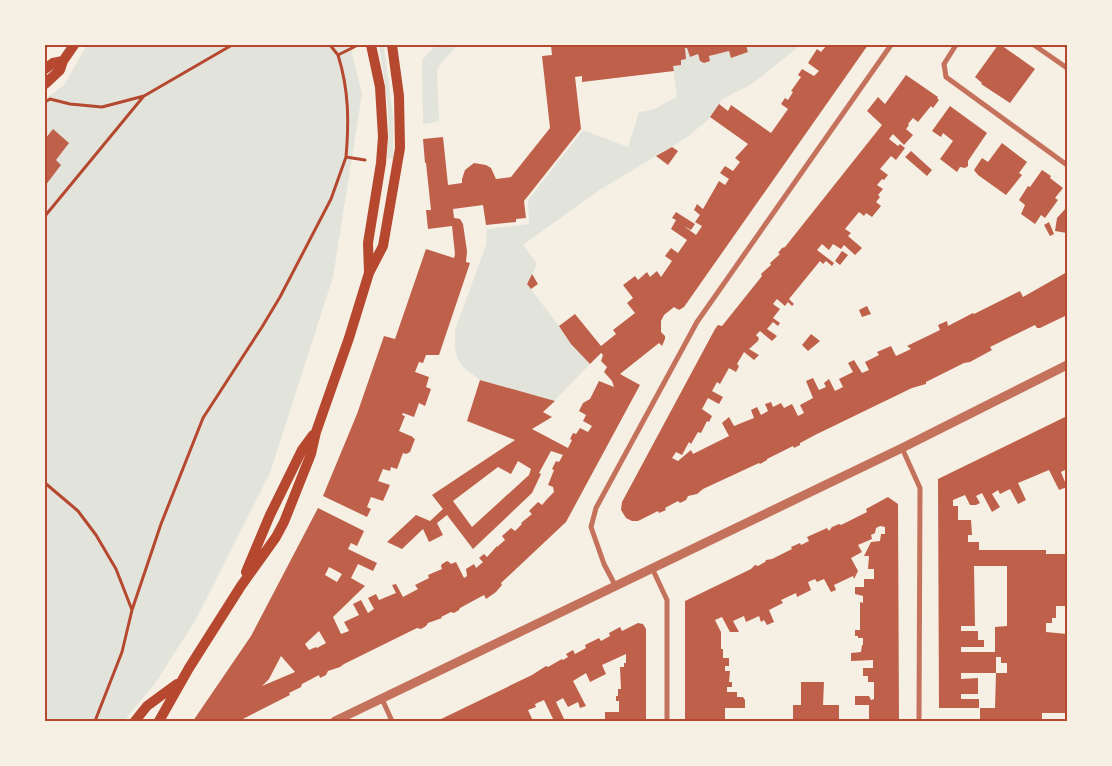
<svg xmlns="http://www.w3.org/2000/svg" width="1112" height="766" viewBox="0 0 1112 766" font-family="'Roboto Serif',serif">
<rect width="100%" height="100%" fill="#f6efe4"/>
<!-- green -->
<path fill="#e2e4dc" d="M87 45H350L362 94 333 277 270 473 195 621 156 682 124 721H45V99L64 85Z
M436 45H458L441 63 437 70 439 120 436 122 423 124 422 60Z
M746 45H801L752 84 722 99 708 120 686 138 598 191 523 245 537 264 527 284 572 343 590 364 554 401 480 380 463 367 457 357 455 347V330L486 245 487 229 529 224 528 200 583 130 628 147 639 112 652 110 677 97 673 66 681 65V60L685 48H687L690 57 698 54 700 61 704 63 710 61 709 56 729 51 732 58 748 52Z
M384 46 393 116V159L387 158C391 121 386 84 379 47Z"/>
<!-- building -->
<path fill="#bf614a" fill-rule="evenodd" d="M551 45H746L748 52 731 58 729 51 709 56 710 61 704 63 700 61 698 54 690 57 687 48H685L686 59 681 60V65L673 66 674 71 582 82V76L575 77 581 129 524 201 526 218 516 219V222L486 225 483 205 453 209 454 218 460 219 463 224 467 251 466 262 470 263 439 355H426L423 363 419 362 415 372 429 377 426 387 431 389 425 406 419 403 414 417 403 413 402 415 405 416 399 431 413 437V438L415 439 410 452 406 454 403 453 397 469 391 467 390 471 383 469 378 481 390 485 383 501 371 497 367 507 371 509 367 517 323 496 357 414 384 336 395 339 426 249 454 258 455 254 452 226 428 229 426 210H431L426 163H425L423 139 443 137 448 185 462 183V179L465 170 474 163 486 165 491 168 496 179 511 177 550 128 542 56 552 55Z
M827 45H868L684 307 679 310 674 307 664 315 661 321V332L665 336V339L662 346 659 343 620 374 640 385 566 522 501 583 502 585 496 592 486 599 484 595 460 608 459 610 454 613 451 612 441 617 442 618 428 623 426 626 421 629 417 628 344 664 340 667 328 671 326 675 320 678 319 675 302 684 301 687 289 693 290 695 239 721H193L251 636 318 508 364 531 357 546 351 543 348 549 377 563 373 571 358 564 351 578 365 586 333 617 341 634 349 631 344 622 359 615 353 604 361 600 368 613 374 609 368 598 376 594 379 600 396 593 392 585 396 584 403 597 418 589 415 585 429 578 428 575 442 569 441 566 442 564 447 561 449 562 451 564 456 562 464 578 467 576 466 569 474 564 476 568 483 562 479 558 484 554 487 557 497 546V547L505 540 502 536 511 528 515 531 522 524 521 523 532 514 529 511 538 502 542 505 548 498 554 492 553 487 548 485 554 470 552 469 556 461 559 462 563 455 551 451 539 473 541 474 532 493 473 549 447 515 437 523 443 535 429 542 423 529 402 549 387 542 416 515 430 521 443 509 432 495 515 440 467 421 480 380 555 401 543 412 552 417 532 429 568 448 572 440 570 439 573 433 576 434 580 428 588 432 592 426 583 421 586 415 579 411 583 403 590 399 599 381 614 387 612 381 604 372 607 367 601 361 603 355 601 353 590 364 571 344 559 326 575 314 601 346 616 334 613 330 635 313 627 303 633 298 623 285 635 276 638 280 647 272 650 277 657 271 661 277 672 261 665 256 671 248 678 253 687 240 671 229 676 220 672 218 676 212 695 224 691 230 684 226 696 235 702 226 695 222 700 215 694 210 697 204 703 209 719 181 725 185 729 179 720 173 725 166 733 171 740 162 735 158 748 144 710 117 719 104 728 111 731 105 771 133 788 109 781 104 785 98 788 100 793 92 791 91 801 77 798 75 802 69 814 76 819 71 808 63 817 49 821 52ZM518 461 531 469 529 475 472 527 453 501 498 467 511 474ZM329 567 342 574 337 582 325 575ZM319 631 326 643 317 648 316 647 309 650 305 644ZM281 656 295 672 262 686 269 679Z
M998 45H1001L1035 69 1010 103 981 84 982 83 975 77Z
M906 75 938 97 937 98 939 100 933 108 931 106 918 122 913 118 908 124 909 125 906 129 913 135 904 145 893 134 889 139 898 146 900 144 905 148 896 160 891 156 880 169 888 175 884 180 882 179 877 185 883 189 878 195 880 197 876 202 881 206 872 217 866 213 864 216 859 212 845 229 851 233 848 236 862 248 855 255 844 245 841 249 833 244 829 250 822 244 817 250 834 263 832 266 826 261 823 264 820 261 789 299 794 304 792 306 788 302 785 306 777 299 773 304 780 309 773 318 780 323 778 326 773 322 767 329 777 336 772 341 760 331 756 335 759 338 758 341 749 349 759 355 754 360 744 352 737 364 739 366 736 372 729 368 720 384 717 382 712 391 723 397 719 404 708 398 702 409 712 416 709 422 707 421 701 433 698 432 691 444 689 442 682 455 676 452 672 458 678 461 691 450 693 454 729 436 722 423 729 417 734 426 754 418 751 410 757 407 761 415 768 411 765 404 771 402 773 407 781 403 784 408 792 404 798 416 804 413 800 405 813 398 806 381 813 378 819 390 826 387 824 383 829 379 835 391 843 387 839 379 853 372 848 363 854 360 862 373 869 370 865 362 879 355 877 352 891 346 896 356 911 349 907 346 940 330 938 325 947 321 948 326 973 313 974 314 1020 291 1023 297 1067 272V313L1065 314V316L1040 328H1037L1035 325 990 347 992 350 970 362 964 363 926 382V384L912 388 815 435 800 443V445L794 448 793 446 767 459V460L760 464 759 463 703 489 697 494 688 496 686 500 680 503 678 501 665 508 666 510 659 513 658 511 638 521H632L626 518 621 510 622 502 715 329 718 325 722 326 762 276 761 274 771 265 770 263 780 254 778 253 782 248 785 247 882 125 867 111 878 97 885 104Z
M950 106 987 133 968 161V166L965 168 960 167 957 172 940 159 953 141 943 133 941 137 932 131Z
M53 129 69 143 56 160 61 165 45 186V139Z
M1002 143 1027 162 1019 173 1022 175 1006 195 978 175 974 170 982 158 988 162Z
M672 147 678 151 668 165 656 156Z
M911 151 932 170 927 176 905 157Z
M1042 170 1051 176 1050 178 1063 188 1055 198 1058 200 1045 218 1041 215 1035 224 1021 214 1025 205 1019 200 1028 186 1030 187Z
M1066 208H1067V233L1055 231 1057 218Z
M1049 222 1054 234 1050 236 1044 225Z
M842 251 848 255 840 265 835 261Z
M532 274 538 284 531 289 527 284Z
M867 306 871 314 862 317 859 310Z
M811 334 820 341 808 351 802 345Z
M1067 416V469L1061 472 1067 487 1059 490 1049 470 1018 483 1026 500 1018 504 1010 489 1000 494 998 490 992 494 1000 507 992 512 982 493 976 496 980 503 976 505H970L965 495 953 500V506H958V520H971L972 535H968V542H979V550H1046V554H1067V606H1056V618H1052V623H1046V632L1067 634V713H1042V721H980V708H995L996 673H1007V663H1001V657H996V673H961V679L978 678V694H961V699H979V708H939L938 479ZM974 566H1007V626L995 627V652H961V647H984V640H978V631H961V626H975Z
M888 497 898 504 899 721H869V705H855V696H869L871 700 874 699V682H868V676H863V668H873V660L851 661V653L861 652 862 645H863V638H858V636H855V630H860V602L863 603V596L855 594V587H864V579H874V569H868L869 556H864L871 542 880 541 881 534H885V527L880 526 876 528 875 533 871 535 872 539 858 545 862 552 851 558 858 571 854 579 853 576 834 585 836 590 831 592 824 579 817 582 815 579 808 582 811 590 797 597 796 593 781 600 783 603 769 610 774 622 767 625 764 620 761 622 759 616 746 622 744 616 733 621 739 632H730L722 617 715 620 721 632V649H723V658H729V666H725V671H730L729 682H732V687H727V692H737V697H743L745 700V708H725V721H685V601L751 569 755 565 758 566 765 562 766 560 772 559 792 549 791 547 800 543 801 545 809 541 807 537 827 528 829 531 832 527 839 524 841 525 867 512 866 509Z
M638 623 643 624 646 629V721L605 720V712H619V701H616V696H618V689H621L620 667H624V663H626V654L602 665 606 674 590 682 586 673 573 681 586 706 580 708 578 702 568 707 563 698 556 702 565 721H554L544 700 535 704 536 707 528 710 533 721H437L532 675 546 666 548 667 562 659 563 660 568 657 566 654 573 650 575 654 586 648 585 645 599 638 601 641 610 636 609 633 620 627 622 631Z
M801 682H824L823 705H839V721H793V705H801Z"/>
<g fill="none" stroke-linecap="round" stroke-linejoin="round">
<!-- path -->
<path stroke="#b5482f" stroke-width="3" d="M330 45 338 55
M45 102 50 99 70 104 102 107 144 96 232 45
M346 157C349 122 349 90 338 55L356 46
M45 216 143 97
M45 483 78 511 96 535 116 569 132 610 122 652 95 721
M132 610 161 524 203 418 262 327 280 297 331 199 346 157 365 160"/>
<!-- minor -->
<path stroke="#c5725c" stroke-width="5" d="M956 45 944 64 946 77 1067 165
M1034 45 1067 68
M902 448 920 488 919 721
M652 568 667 600V721
M615 585 604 564 591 527 596 508 697 322 891 45
M382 699 392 721"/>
<!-- tertiary -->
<path stroke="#c5725c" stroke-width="9" d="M335 721 902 448 1067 365"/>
<!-- secondary -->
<path stroke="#b5482f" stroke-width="10" d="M45 69 53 63 63 61
M45 84 60 70 63 61 74 45
M369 272 368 243 381 163 383 137 380 87 371 45
M246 572 270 515 302 450 313 435
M135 721 147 706 177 684
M159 721 189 668 241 586 276 537 284 522 311 454 316 432 349 338 369 273 383 246 400 148 399 96 392 45"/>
</g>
<!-- border -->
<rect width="1112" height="766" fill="none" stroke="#f6efe4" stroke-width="92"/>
<rect x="46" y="46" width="1020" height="674" fill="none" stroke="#b5482f" stroke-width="2"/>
</svg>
